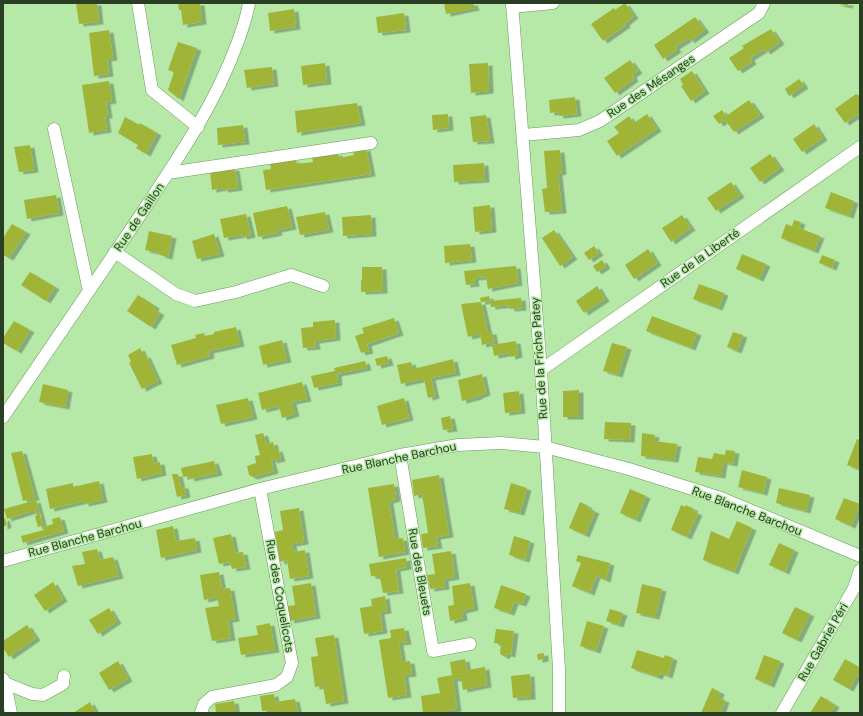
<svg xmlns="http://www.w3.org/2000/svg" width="863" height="716" viewBox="0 0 863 716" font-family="'DM Sans',sans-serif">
<defs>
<filter id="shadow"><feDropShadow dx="4.5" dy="2.5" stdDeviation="0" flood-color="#0004"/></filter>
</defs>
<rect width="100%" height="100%" fill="#b6e9a7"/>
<!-- building -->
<path fill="#a0b538" filter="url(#shadow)" d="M76 3H97L99 22 79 24Z
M178 3H200L202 22 183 25 181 10H179Z
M444 3H473L475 8 446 14Z
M625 3 634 16 625 23 626 25 603 41 591 24 614 8 615 10Z
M835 3H849L848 6Z
M294 9 296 27 270 31 268 13Z
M404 13 406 30 378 33 376 17Z
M695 17 705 30 690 41 689 38 675 47 677 50 663 59 654 45Z
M771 29 780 42 766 52 764 49 750 58 752 62 738 71 729 58 744 48 742 46Z
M109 30 113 58 107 59 109 74 94 76 89 33Z
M178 42 197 48 179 99 168 90 174 72 168 70Z
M630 60 638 71 632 75 634 79 615 93 604 78Z
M325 63 327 82 303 85 301 66Z
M488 63 489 91 471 93 469 64Z
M272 67 274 84 247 88 244 70Z
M692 71 705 91 691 101 681 86 683 85 680 79Z
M799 79 804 86 789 96 785 89Z
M109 81 112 101 106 102 108 116H105L107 130 89 133 82 85Z
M856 94 860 96V113L845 123 835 109Z
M575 97 577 114 559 116 558 112 550 113 549 100Z
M749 100 760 115 734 132 725 120 719 124 713 116 722 110 726 116Z
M357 103 361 123 297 133 295 111Z
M448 114 449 128 433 130 432 115Z
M647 114 657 129 617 156 607 141 619 133 614 127 629 116 634 123Z
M486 115 490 141 473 142 470 117Z
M125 117 139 125 140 123 157 133 146 154 136 148 138 145 118 133Z
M814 124 823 138 802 152 793 139Z
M243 125 245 142 218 145 217 128Z
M30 145 34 170 19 172 14 147Z
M366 148 371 174 266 190 263 170 271 169 270 164 296 160 297 164 313 162 312 157 338 153 339 158 354 155 353 151Z
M560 150 562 172 558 173 562 211 545 212 542 189 547 188 544 151Z
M770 154 780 168 760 182 750 168Z
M484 163 485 180 454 182 453 165Z
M235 168 238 188 224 190 223 188 212 190 210 171Z
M731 182 740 195 716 211 707 198Z
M831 192 854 201 849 216 825 208Z
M56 195 59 213 27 219 24 200Z
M490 205 492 230 475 232 473 207Z
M287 206 292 227 277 230 278 233 258 237 253 213Z
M325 212 329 230 300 235 296 217Z
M246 214 251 235 243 237 242 235 224 238 220 219Z
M371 215 372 234 343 236 342 217Z
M682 215 691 228 671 242 662 228Z
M794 220 801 222 799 228 820 236 814 251 781 238 786 224 792 226Z
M12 224 26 232 9 258 3 255V238Z
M554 230 573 257 560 266 542 238Z
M149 231 172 236 168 257 160 255V253L145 250Z
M214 234 220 254 197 259 192 241Z
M470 244 472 260 445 263 444 246Z
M594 246 599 253 589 260 584 253Z
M648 249 657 263 634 279 625 265Z
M742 254 766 264 759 279 736 269Z
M822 255 835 260 832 268 819 263Z
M602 260 606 266 597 272 593 266Z
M516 266 518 283 488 289 486 277 474 278 475 284 466 285 464 271Z
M362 267H382L383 291 361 292V281L362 280Z
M30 272 55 287 46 301 21 285Z
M699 284 724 293 718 308 693 299Z
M597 286 605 299 584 313 576 301Z
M138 295 155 306 154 309 160 313 151 327 127 311Z
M489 296 490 301 481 302 488 332H492L494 342 482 345 480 334 468 337 461 304 481 302 480 298Z
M521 298 522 308 510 309 509 305 491 307 490 301Z
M652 316 697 333 691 348 646 331Z
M394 318 399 333 367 344 369 351 361 353 355 336 364 333 362 328Z
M335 320 336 338 315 341 316 347 303 348 301 328 313 327V322Z
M14 321 30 330 17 351 3 343V338Z
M236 327 240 344 209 351 210 356 177 365 171 345 196 338 195 335 204 333 205 336 214 334V332Z
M733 332 743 335 737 351 727 347Z
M282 340 287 360 263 365 259 346Z
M516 341 518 355 511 357 510 353 494 356 492 345Z
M612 343 627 347 618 375 603 371Z
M140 348 144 356 146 355 158 381 142 389 129 363 131 362 128 355Z
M387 356 389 363 377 366 375 359Z
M453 359 456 373 431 378 435 396 428 398 424 379 401 384 397 365 411 362 413 369Z
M365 361 367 368 337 374 338 383 314 388 311 376 335 371 334 368Z
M482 374 486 393 478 396V397L462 401 458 380Z
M302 382 307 399 292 402 295 414 282 418 279 406 262 410 258 393Z
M43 384 68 390 65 407 39 402Z
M579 390V417H563V391Z
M519 391 521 411 505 413 503 393Z
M248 398 253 417 221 424 216 405Z
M404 398 409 418 382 425 377 406Z
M450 416 453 429 443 430 441 418Z
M605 422 631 423 630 440 604 439Z
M263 433 267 444 273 442 275 450 278 449 281 459 273 461 272 459 271 460 274 471 253 477 249 475 247 466 256 463 255 456 260 455 255 435Z
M642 433 655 435 654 441 677 444 674 460 641 456Z
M857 439 860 440V470L847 465Z
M726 450 735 451 733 464 723 462 721 476 695 472 698 457 712 459 714 453 725 455Z
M22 451 35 498 23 501 11 453Z
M152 454 154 463 160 462 162 473 137 479 133 457Z
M214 461 218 473 190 479 189 476 183 477 181 468Z
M742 470 767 477 763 493 738 487Z
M172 474H178L181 486H184L186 495 177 497Z
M439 475 449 535 436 537 438 546 423 548 421 534 428 533 422 494 414 496 412 480Z
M99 481 103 500 84 504V501L50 509 46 489 73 483V487Z
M511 483 527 488 520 513 504 509Z
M394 484 396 499 389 501 395 539 403 538 405 552 379 557 368 488Z
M779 488 810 495 806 511 776 503Z
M630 489 646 496 636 520 620 513Z
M844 498 860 504 851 526 835 519Z
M36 500 43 526 38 527 35 516 37 515 35 510 7 519 4 509Z
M580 502 588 506 587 508 595 511 585 535 569 528Z
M681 505 685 507 686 505 694 509 693 511 698 513 687 537 671 530Z
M299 508 304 542 292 544 294 552 305 550 309 576 290 579 287 560 280 562 275 532 283 530 280 511Z
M60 517 64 531 23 543 21 536 44 530 43 527 53 524 52 519Z
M5 518 7 525 3 527V519Z
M737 521 752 528 734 572 703 560 711 531 729 539Z
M173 526 176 541 195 538 197 550 161 558 156 530Z
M231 534 235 553 243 552 246 567 232 569 230 562 219 564 213 538Z
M514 536 530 541 525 560 509 555Z
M779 543 794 550 785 572 769 565Z
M97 549 100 560 113 557 119 576 78 586 72 566 85 564 82 552Z
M451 551 455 577 444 579 445 587 430 589 427 575 435 574 432 554Z
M578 555 610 563 606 580 596 576 590 593 572 586 581 563 576 561Z
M406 558 407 567 396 569 399 591 383 593 380 577 371 576 369 564Z
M219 572 222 589 230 588 235 619 228 620 231 638 212 641 205 608 219 606 217 597 204 600 200 575Z
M53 582 63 599 45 611 34 595Z
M311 583 316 616 290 621 287 606 295 605 292 586Z
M470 583 474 608 462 611 463 618 450 621 448 606 454 605 452 586Z
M642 584 662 589 655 617 636 613Z
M501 585 526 594 522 604 514 602 510 613 494 608Z
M385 596 387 611 380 612 383 631 364 634 360 608 372 606 371 599Z
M795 607 810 614 797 640 782 633Z
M109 608 117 621 98 634 89 620Z
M610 609 623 613 619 625 606 621Z
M587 621 604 626 596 651 580 646Z
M270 623 275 650 241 655 238 638 258 635 256 626Z
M27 625 36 638 9 657 3 648V641Z
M404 628 407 642 399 643 402 662 410 661 412 674 404 675 407 695 388 698 379 640 391 638 390 630Z
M496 629 514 631 511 655 506 654 505 657 500 654 501 644 494 643Z
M334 635 344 701 326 704 323 686 315 687 311 657 318 656 315 638Z
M637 650 664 658 665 655 673 658 668 676 660 673 658 677 631 668Z
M544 653V659L538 660 537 654Z
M764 655 780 661 770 685 755 679Z
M465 659 467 670 485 667 487 685 463 690 461 678 453 679 457 709 435 713H423L421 696 440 693 437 678 452 675 450 662Z
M845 659 860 668V676L859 677 857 675 849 689 833 680Z
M118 661 128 679 109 690 99 673Z
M530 674 531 697 513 698 511 676Z
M712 688 720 692 718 698 725 700 721 712 701 713Z
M274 694 275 702 295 699 298 713H270V710L262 711 260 696Z
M821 696 835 705 830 713H810Z
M234 701 236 713H216L215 704Z
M90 702 96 713H73Z"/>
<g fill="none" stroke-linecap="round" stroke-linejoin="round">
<!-- minor casing -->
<g stroke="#69985a" stroke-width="13">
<path id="minor" d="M138 3 152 90 198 127
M512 3 541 370 559 669V713
M512 7 553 3
M54 129 89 291
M523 135 579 130 600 121 759 13 764 3
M168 173 371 143
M115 252 176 294 195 301 236 292 291 275 323 286
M541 370 860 147
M3 417C48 351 94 284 139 217 176 161 214 107 237 44 242 30 247 17 249 3
M400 455 433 651 470 644
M3 561 260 489 400 455 458 445 501 443 545 447 629 469 721 498 860 556
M3 679 5 683 11 713
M5 683 32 694 43 695 63 684 64 676
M201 713 204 704 212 697 276 685 287 677 292 663 260 489
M782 713 854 588 860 570"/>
</g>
<!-- minor -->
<use href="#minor" stroke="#fff" stroke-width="12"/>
</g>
<g text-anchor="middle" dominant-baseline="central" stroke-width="3" stroke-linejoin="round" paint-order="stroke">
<!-- street labels -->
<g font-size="12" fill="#293e23" stroke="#b6e9a7">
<text transform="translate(651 86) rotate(-34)">Rue des Mésanges</text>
<text transform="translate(139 217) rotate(-56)">Rue de Gaillon</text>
<text transform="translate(700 258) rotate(-35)">Rue de la Liberté</text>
<text transform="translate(539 358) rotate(-94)">Rue de la Friche Patey</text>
<text transform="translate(399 458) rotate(-12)">Rue Blanche Barchou</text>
<text transform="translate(747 511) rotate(21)">Rue Blanche Barchou</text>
<text transform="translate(85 538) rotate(-15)">Rue Blanche Barchou</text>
<text transform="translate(420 572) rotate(80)">Rue des Bleuets</text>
<text transform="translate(280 596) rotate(80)">Rue des Coquelicots</text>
<text transform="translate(823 642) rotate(-60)">Rue Gabriel Péri</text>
</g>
</g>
<!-- border -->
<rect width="863" height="716" fill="none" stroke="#293e23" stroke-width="8"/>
</svg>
